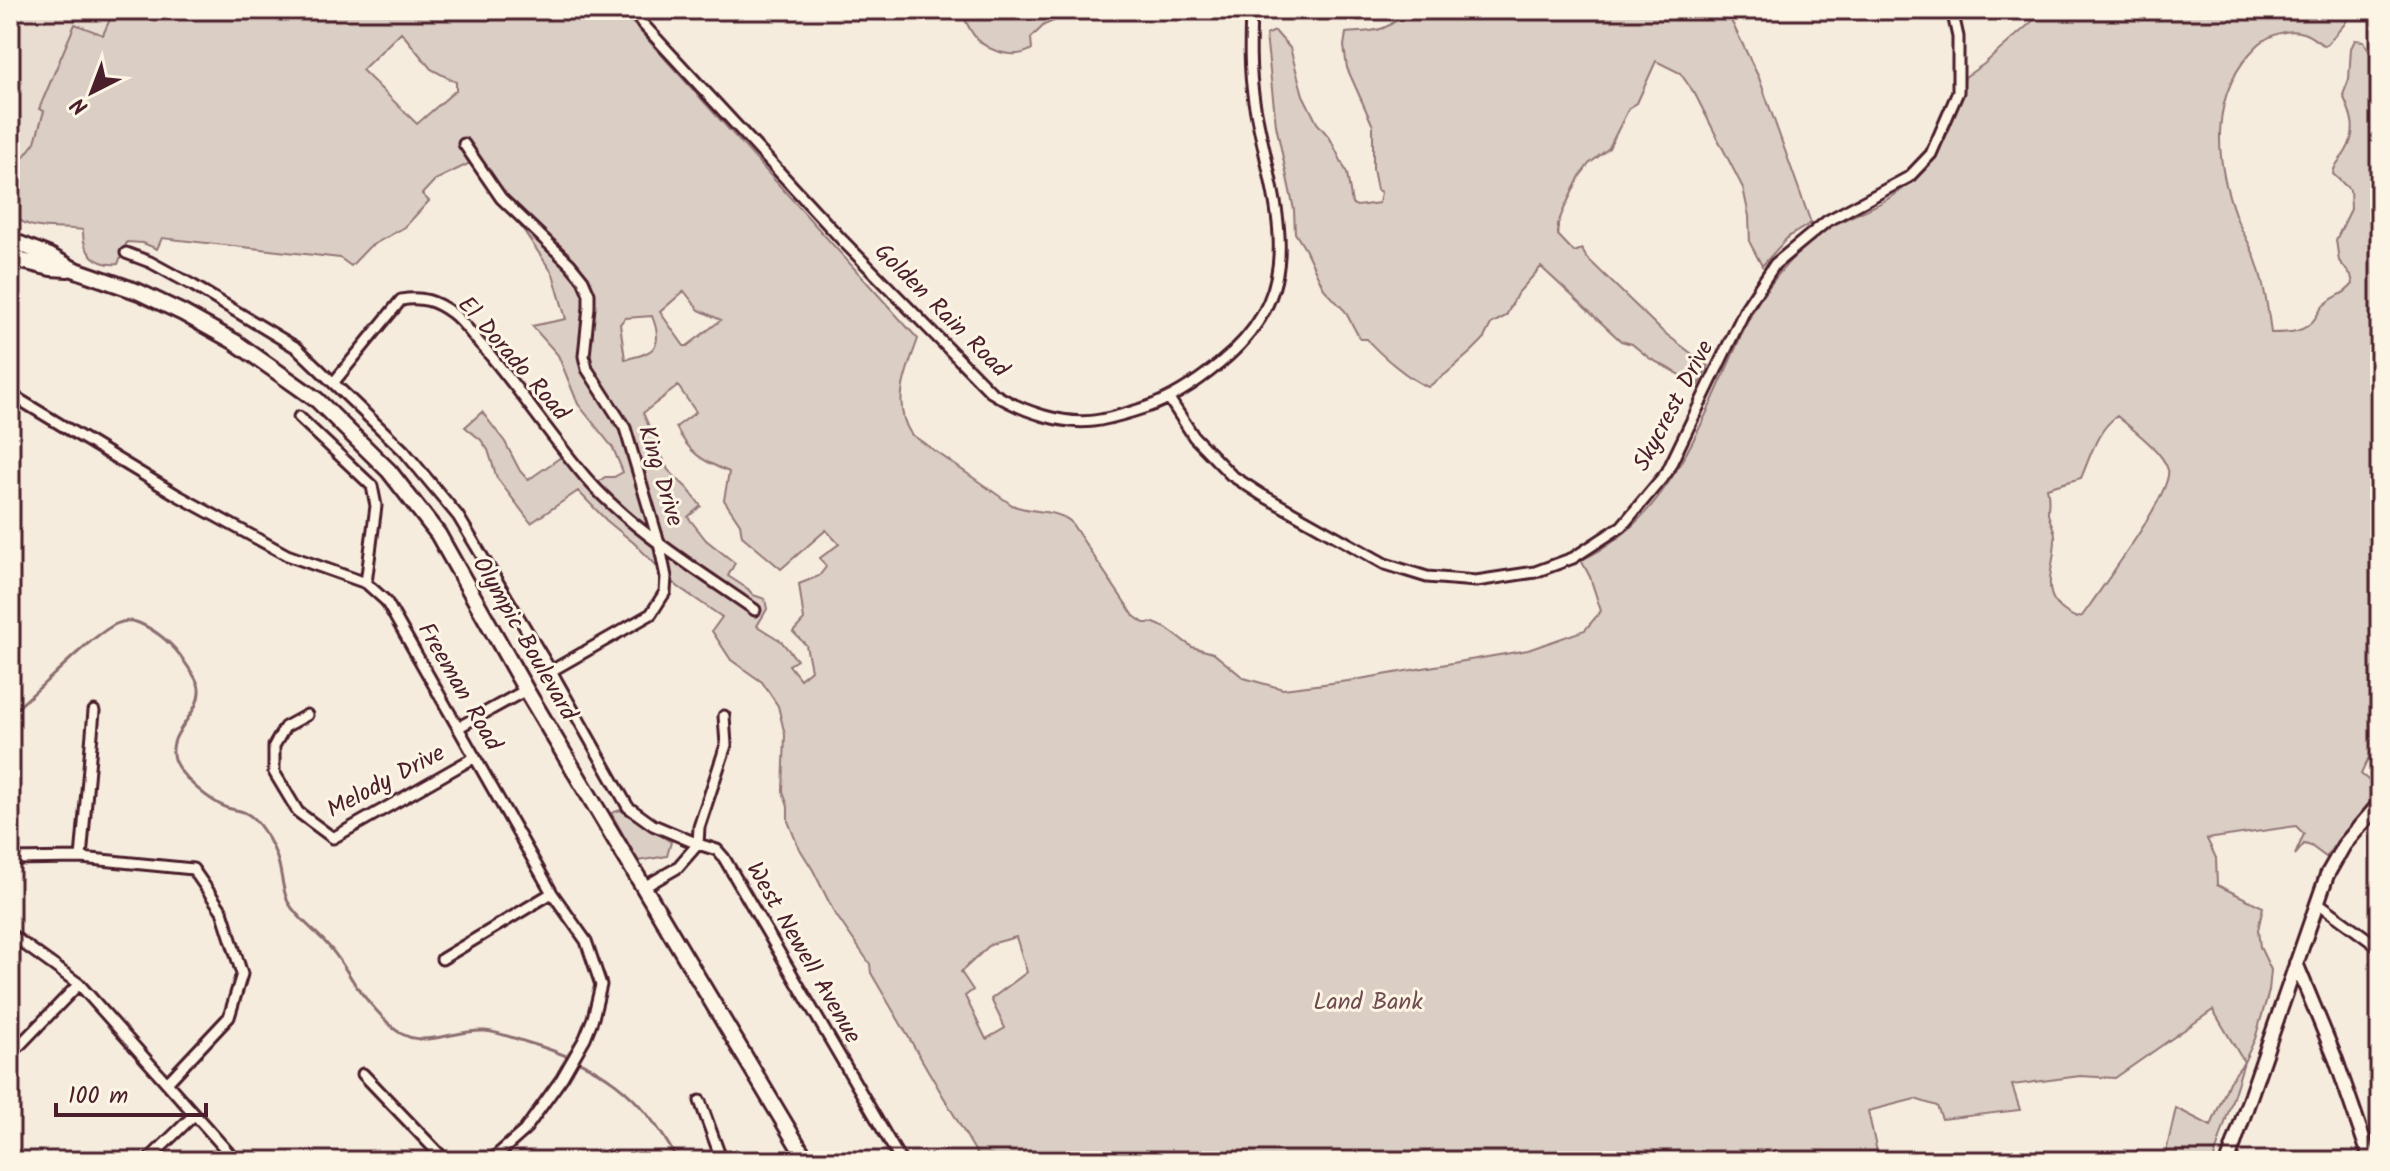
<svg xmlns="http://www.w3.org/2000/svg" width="2390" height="1171" viewBox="0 0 2390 1171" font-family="Kalam,sans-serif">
<rect width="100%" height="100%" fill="#f5ecde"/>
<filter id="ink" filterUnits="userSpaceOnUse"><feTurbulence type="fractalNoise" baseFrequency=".0125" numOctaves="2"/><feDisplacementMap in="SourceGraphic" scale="16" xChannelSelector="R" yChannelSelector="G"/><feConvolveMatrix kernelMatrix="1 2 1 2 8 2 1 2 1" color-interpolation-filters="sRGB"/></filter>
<g filter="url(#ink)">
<!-- built -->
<path fill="#e8ddd0" d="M19 10H114L103 35 75 24 39 109 44 110 35 142 10 175V32Z"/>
<!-- green -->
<path fill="#dbcec4" stroke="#927678" stroke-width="2" fill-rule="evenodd" d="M114 10H621L918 339C907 370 891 404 911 434L1012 505C1029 513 1055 509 1070 521L1134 616 1144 623H1154L1166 628 1192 647 1213 653 1244 678 1283 689 1348 681 1528 650 1585 630 1601 611 1590 577 1581 560C1663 525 1699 430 1733 354 1742 334 1750 313 1763 295 1779 272 1798 249 1821 233 1841 219 1865 212 1886 200 1935 172 1954 130 1965 77L1984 64 2045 10H2353L2344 25 2325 46C2318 42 2310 35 2303 33 2288 28 2269 35 2258 45 2209 92 2214 158 2236 217 2241 230 2249 242 2254 255 2264 280 2268 308 2271 333 2288 333 2306 333 2316 317 2320 311 2321 306 2328 302 2339 293 2342 297 2353 284L2351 275 2339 261 2336 240 2351 209 2350 190 2333 174C2334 164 2341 160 2346 151 2358 130 2352 116 2343 95L2349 79 2351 48 2355 40 2364 41 2377 67 2380 80V734L2361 774 2380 790 2340 837 2326 857 2311 846 2304 844 2295 855 2304 834 2296 826 2207 839 2216 858 2217 885 2263 907 2258 930 2260 947 2271 970 2269 991 2255 1039 2244 1062 2213 1161H2164L2176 1108 2211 1126 2229 1082 2244 1062 2213 1010 2115 1078 2080 1076 2012 1085 2020 1110 1942 1119 1937 1106 1915 1099 1868 1111 1879 1161H981L871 973 870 964 834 912 813 870 798 846 788 821V807L783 791 785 735 778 706 762 682 731 660 712 631 722 617 677 586 634 543 606 520 578 491 531 523 497 478 488 450 481 440 465 427 482 412 505 442 520 471 528 480 561 457 591 487 605 477H614L623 472 613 448 578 404 558 355 532 326 566 319 553 274 524 231 470 163 435 180 422 194 429 201 405 227 369 247 351 266 340 258 162 238 157 249 143 243 127 242 118 264C96 266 82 252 83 230 55 225 0 238 14 187L10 183V175L35 142 44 111 39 109 75 24 103 35ZM401 32 431 69 456 82V90L417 124 362 70ZM684 291 699 310 721 320 687 346H684L660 312ZM652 316C664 346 655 354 625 359L620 324 625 318ZM678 386 696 412 676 427C689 453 702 461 729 472L724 500 740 524 742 536 781 569 826 530 839 544 820 558 826 567 819 576 799 584 804 620 793 632 806 645 811 670 800 679 789 665 797 660 781 641 757 626 767 609 765 599 753 595 748 589 728 576 735 563 706 540 688 517 701 506 688 489 668 470 643 413ZM2117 416C2132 429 2163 451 2168 470 2173 491 2105 583 2090 605L2082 616 2077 618C2033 599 2056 571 2055 536 2055 528 2049 521 2048 513 2048 503 2050 498 2047 488L2081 478C2091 455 2097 430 2117 416ZM1016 937 1027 972 991 999 1005 1028 986 1039 965 996 973 990 961 972 991 944Z
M959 10H1079L1044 25 1031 38 1032 49C1016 60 990 52 977 39 969 31 966 19 959 10Z
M1404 10H1726L1759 78 1811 223 1788 237 1762 266 1750 243 1749 216 1743 188 1695 94 1680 73 1656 61 1637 103 1629 108 1609 148 1589 164 1580 176 1563 211 1558 224V235L1574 252 1582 249 1586 257 1662 331 1708 366 1699 385 1649 358 1632 344 1621 341 1541 267 1517 294 1506 316 1491 324 1483 340 1472 351 1447 373 1428 387C1410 380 1379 354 1367 339H1360L1345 311 1324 289 1305 249 1295 233 1294 210 1276 125 1266 35 1275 31 1290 48 1303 95 1317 123 1330 138 1347 173 1352 204 1357 206 1379 203 1381 192 1377 190 1373 169V126L1347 68 1344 46 1346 33C1370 31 1391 33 1404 10Z
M620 810 671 842 667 856 638 861 611 813Z"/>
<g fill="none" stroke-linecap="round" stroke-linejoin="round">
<!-- stream -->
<path stroke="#8c6e70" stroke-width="3" d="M10 714C38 691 63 664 91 641 99 635 107 628 116 624 123 621 132 620 139 623 157 631 174 645 184 661 189 669 198 679 199 688 201 716 166 731 174 759 180 777 210 801 227 808 238 811 245 810 254 819 264 829 274 847 278 861 282 874 282 889 288 902 297 918 313 929 325 942 337 954 344 967 353 981 362 996 376 1010 388 1023 417 1055 449 1029 485 1031 498 1032 513 1038 526 1042 599 1063 642 1093 678 1161"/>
<!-- minor casing -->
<g stroke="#4a1f2b" stroke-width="15">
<path id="minor" d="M633 10 642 23 843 241 991 392C1021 411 1065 427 1100 420 1116 417 1132 412 1147 407 1174 398 1197 382 1219 364 1316 286 1271 201 1254 101 1249 70 1250 41 1251 10
M464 144 501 198 570 264 583 280 589 294V307L584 356 587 369 625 428 659 543 666 577 665 592 651 614 551 671
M126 253 150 262 194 286 297 348 404 451 458 516 551 671 628 807 653 825 698 844 717 850 724 858 901 1161
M334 382 401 300C421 296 436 301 452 313 464 322 474 338 485 349 521 391 551 437 587 479 634 532 698 570 755 610
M10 394 177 495 287 555 366 583 386 601 552 893 586 941 601 985 593 1018 585 1038 562 1078 524 1131 490 1161
M1170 400 1194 437 1231 475 1262 495 1385 564 1427 577 1476 581 1535 572 1573 558 1622 526 1667 472 1746 308 1775 264 1827 221 1909 177 1931 154 1958 92V37L1952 10
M299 417 372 486 376 506 366 583
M307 715 285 727 274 746V772L298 812 333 838 475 757
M459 727 526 690
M81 858 94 711
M10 859 81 858 193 869 222 911 242 974 229 1017 167 1083
M644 887 677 868 698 844 699 827 726 745 724 716
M2317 902 2380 948
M10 934 79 984 236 1161
M442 959 552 893
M10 1055 79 984
M363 1074 446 1161
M700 1101 722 1161
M147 1161 194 1115
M2378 1161 2380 1158"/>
</g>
<!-- tertiary casing -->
<g stroke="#4a1f2b" stroke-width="18">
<path id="tertiary" d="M2296 963 2336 1060 2371 1161
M2228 1161 2327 875 2344 845 2380 803"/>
</g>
<!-- secondary casing -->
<g stroke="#4a1f2b" stroke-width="20">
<path id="secondary" d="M10 240 50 256 73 269 139 292 183 313 235 342 317 400 389 471 438 534 526 690 807 1161
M10 258 51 268 68 269"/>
</g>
<!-- minor -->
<use href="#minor" stroke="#fcf5e5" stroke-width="9"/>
<!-- tertiary -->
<use href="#tertiary" stroke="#fcf5e5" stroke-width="12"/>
<!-- secondary -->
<use href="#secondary" stroke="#fcf5e5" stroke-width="14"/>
</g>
</g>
<g text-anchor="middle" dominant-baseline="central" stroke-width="6" stroke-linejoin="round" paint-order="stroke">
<!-- street labels -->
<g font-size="24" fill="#4a1f2b" stroke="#fcf5e5">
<text transform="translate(941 311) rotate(45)">Golden Rain Road</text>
<text transform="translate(513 359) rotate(49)">El Dorado Road</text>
<text transform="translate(1674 406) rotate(-62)">Skycrest Drive</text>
<text transform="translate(660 476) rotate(73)">King Drive</text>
<text transform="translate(524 639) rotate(60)">Olympic Boulevard</text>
<text transform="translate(459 687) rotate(60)">Freeman Road</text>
<text transform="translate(386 782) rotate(-28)">Melody Drive</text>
<text transform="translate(803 953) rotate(60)">West Newell Avenue</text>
</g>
<!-- park labels -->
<g font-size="24" fill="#6e4b51" stroke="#fcf5e5">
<text x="1368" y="1002">Land Bank</text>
</g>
</g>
<!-- margin -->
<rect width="2390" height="1171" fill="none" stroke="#fcf5e5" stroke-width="40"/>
<rect x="20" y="20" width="2350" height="1131" fill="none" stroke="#4a1f2b" stroke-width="3" filter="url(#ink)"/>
<!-- north arrow -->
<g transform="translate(92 92) rotate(222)" stroke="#fcf5e5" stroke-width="6" paint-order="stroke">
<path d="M0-6L14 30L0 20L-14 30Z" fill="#4a1f2b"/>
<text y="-12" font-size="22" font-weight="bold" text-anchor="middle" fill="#4a1f2b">N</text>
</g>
<!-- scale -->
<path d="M56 1103v12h150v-12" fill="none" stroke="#4a1f2b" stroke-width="4"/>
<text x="68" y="1103" font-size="24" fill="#4a1f2b" stroke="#fcf5e5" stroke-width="6" paint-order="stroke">100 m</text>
</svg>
